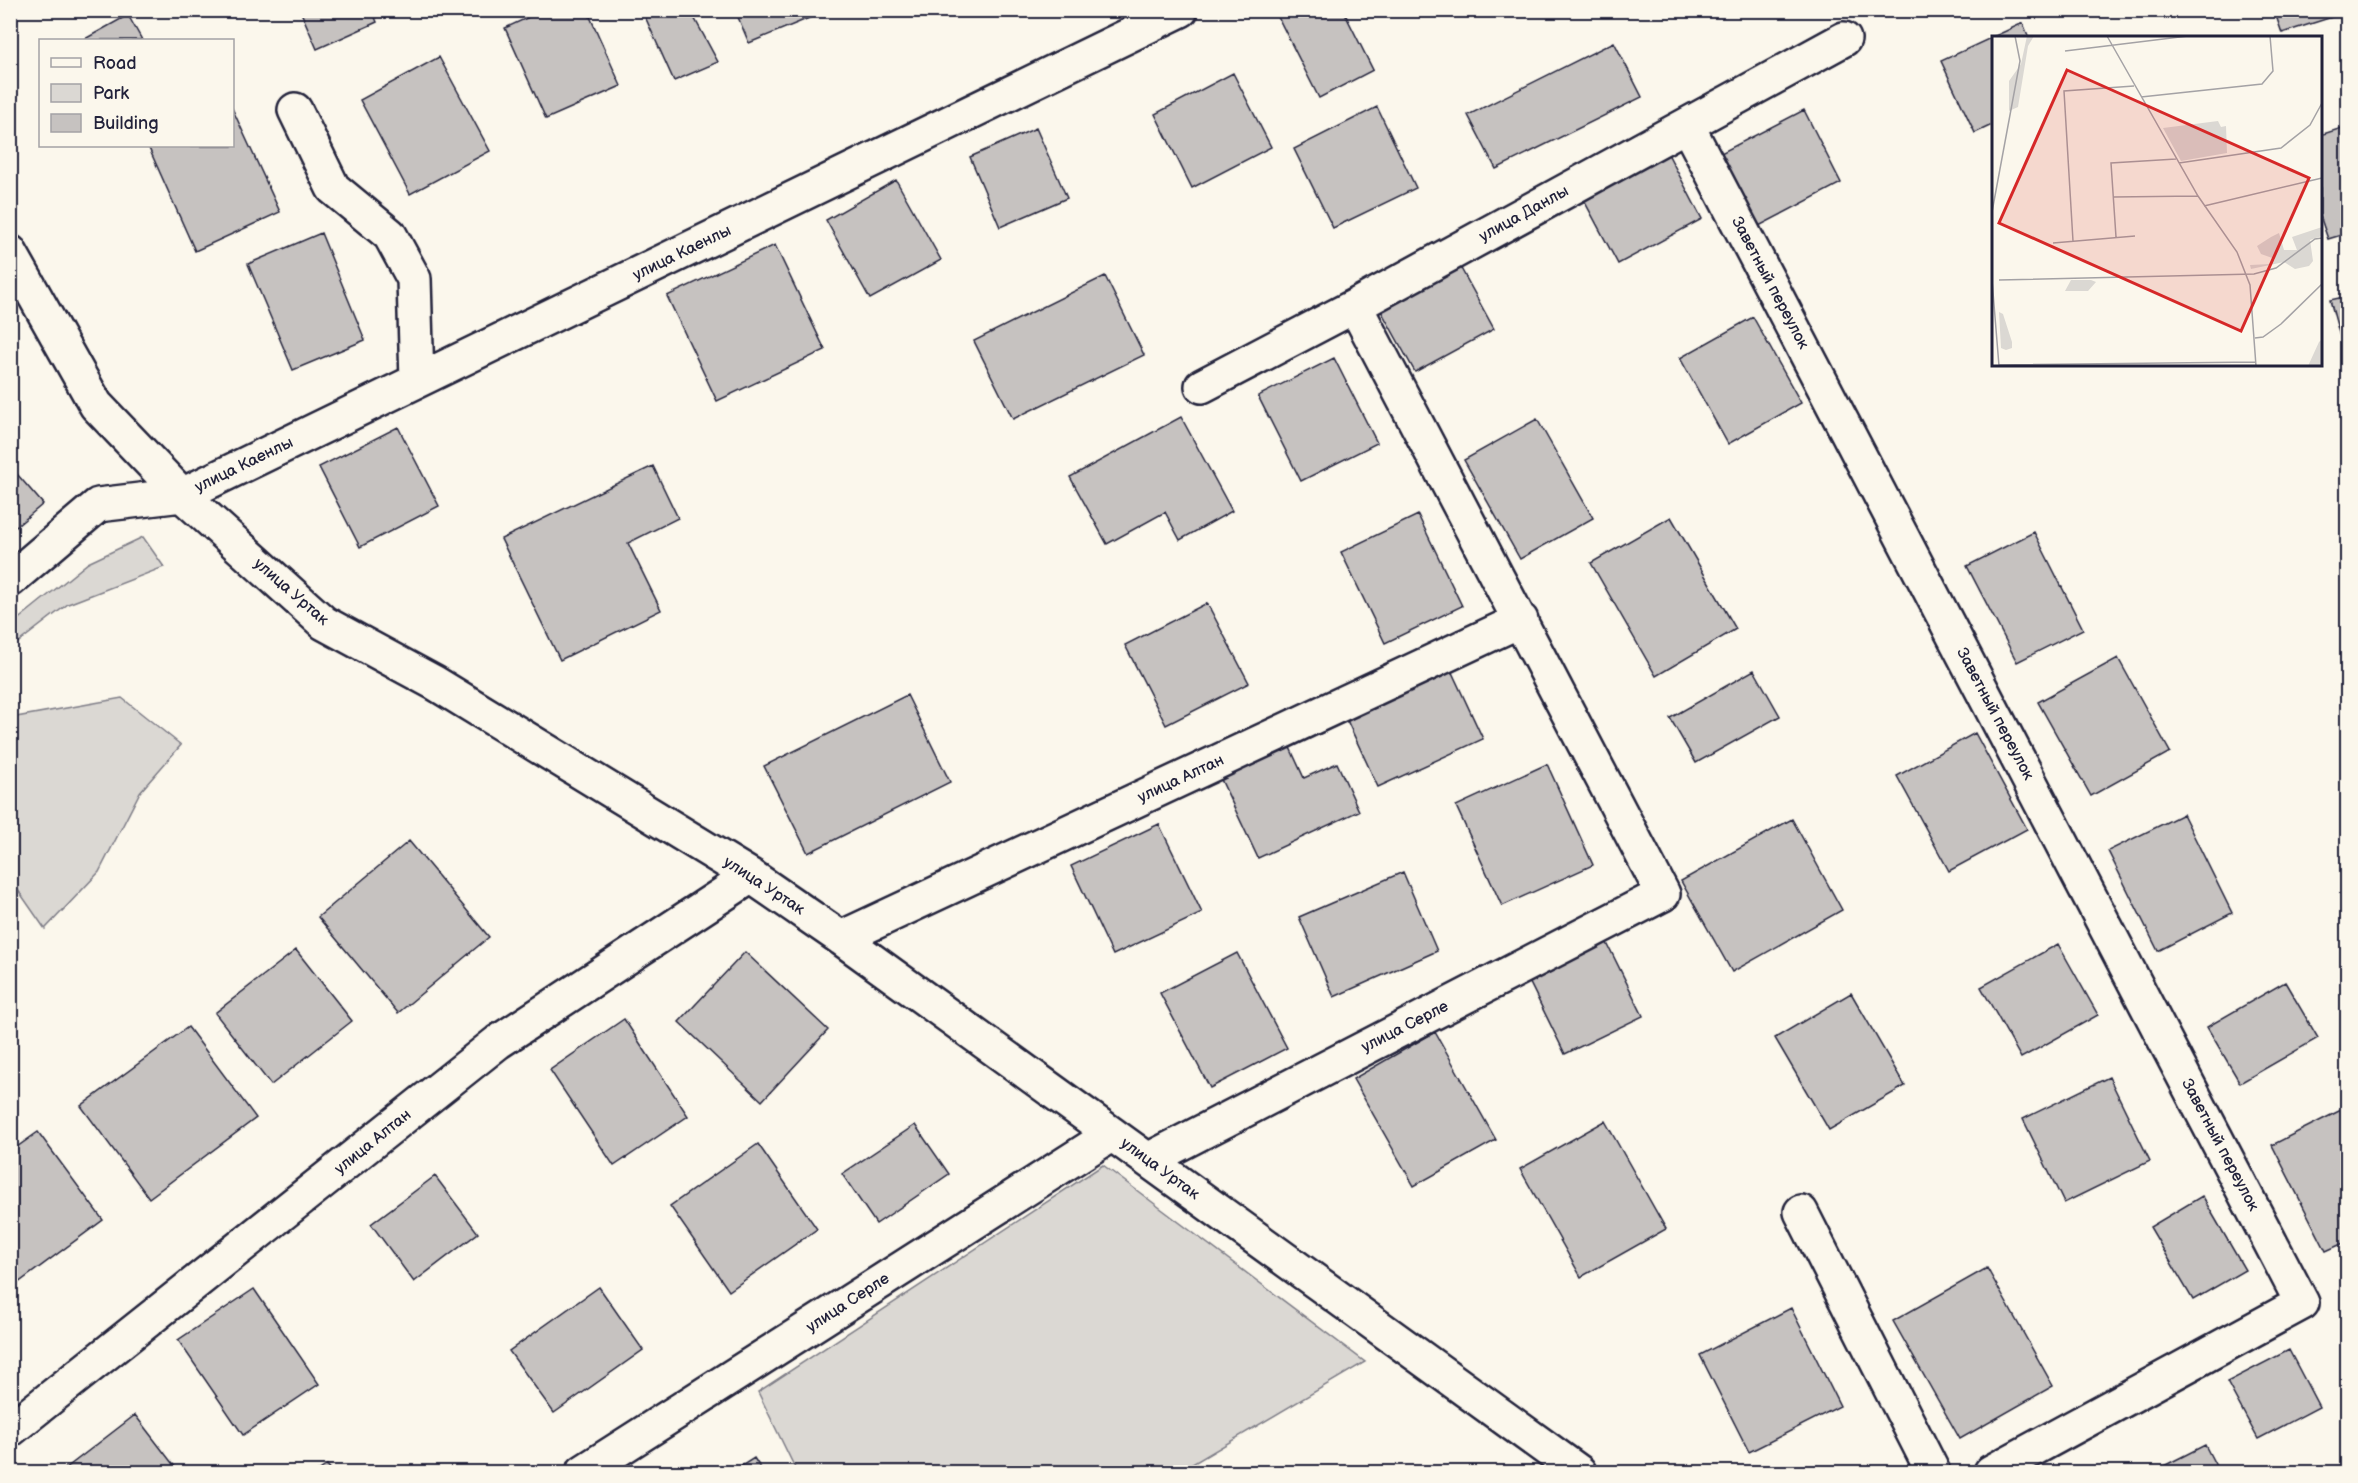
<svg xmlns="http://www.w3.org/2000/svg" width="2358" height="1483" viewBox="0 0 2358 1483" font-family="'Balsamiq Sans',sans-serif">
<rect width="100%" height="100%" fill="#fbf7ec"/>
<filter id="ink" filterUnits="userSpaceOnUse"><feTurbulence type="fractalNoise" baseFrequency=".0167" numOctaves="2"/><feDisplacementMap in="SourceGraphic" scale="12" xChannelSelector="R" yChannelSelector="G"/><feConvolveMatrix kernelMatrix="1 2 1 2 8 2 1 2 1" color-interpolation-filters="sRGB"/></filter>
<g filter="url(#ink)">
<!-- green -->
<path fill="#dbd8d3" stroke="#7e7d87" stroke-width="1.5" d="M143 537 164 567 68 604 11 648V625L88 563Z
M122 698 181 745 140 792 99 872 45 929 11 880V718Z
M1103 1165 1365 1362 1179 1472H797L758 1392Z"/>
<!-- building -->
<path fill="#c6c2c0" stroke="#22223b" stroke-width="1.5" d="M300 10H372L377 22 317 49Z
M544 10H587L621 86 546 119 505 28Z
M642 10H690L718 62 674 81Z
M735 10H811L814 16 749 43Z
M1291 10H1343L1373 70 1319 98 1278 17Z
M2274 10H2348V12L2282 33Z
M128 15 142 40H83Z
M2023 23 2029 38H1994V124L1975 133 1941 61Z
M1614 42 1642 97 1496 169 1468 115Z
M439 57 490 151 410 194 360 100Z
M1233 73 1271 147 1192 188 1155 114Z
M1377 107 1416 188 1333 228 1294 149Z
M232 108 280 212 195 251 148 146H232Z
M1804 110 1841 183 1757 227 1719 154Z
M2348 126V233L2328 239 2320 216V135Z
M1036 128 1067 198 1000 227 970 157Z
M1665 148 1702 219 1618 264 1580 193Z
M896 180 941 260 870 299 826 220Z
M321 233 365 340 293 370 248 264Z
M775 245 825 350 717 401 667 296Z
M1458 263 1494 329 1415 372 1379 307Z
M1105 276 1144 355 1013 419 974 341Z
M2348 296V366L2330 300Z
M1753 317 1801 403 1728 444 1680 358Z
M1334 358 1377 443 1301 481 1258 396Z
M1181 417 1232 511 1180 540 1165 512 1107 544 1070 477Z
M1537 419 1593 518 1520 559 1464 460Z
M398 427 439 506 360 547 319 467Z
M10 466 43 504 10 532Z
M653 466 678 518 628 543 661 610 560 660 501 539Z
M1418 515 1462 606 1385 643 1341 552Z
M1671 517 1736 629 1656 676 1591 563Z
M2034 532 2083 629 2017 662 1967 566Z
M1207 603 1249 683 1166 725 1125 645Z
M2118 658 2170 752 2091 796 2038 702Z
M1450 668 1483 739 1378 787 1345 716Z
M1754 670 1780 716 1696 763 1670 718Z
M907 695 950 782 808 853 764 766Z
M1975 733 2027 829 1949 871 1897 776Z
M1287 741 1304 778 1337 763 1359 811 1258 858 1218 773Z
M1547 764 1593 865 1502 906 1456 806Z
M2183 814 2232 913 2158 951 2108 851Z
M1792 819 1842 910 1732 972 1681 881Z
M1159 824 1202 913 1113 955 1071 866Z
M409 841 489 937 398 1013 318 917Z
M1403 872 1437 951 1334 997 1299 917Z
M1604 937 1643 1016 1565 1054 1526 975Z
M2058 944 2098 1015 2021 1058 1981 987Z
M296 950 352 1021 271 1085 215 1013Z
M745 952 828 1030 762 1101 679 1022Z
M1237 953 1287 1048 1210 1088 1160 993Z
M2285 982 2318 1038 2240 1083 2207 1027Z
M1851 993 1905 1086 1829 1130 1775 1038Z
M624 1019 688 1116 614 1166 550 1070Z
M188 1027 256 1118 149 1198 81 1106Z
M1435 1032 1496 1140 1414 1186 1353 1079Z
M2109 1077 2150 1161 2064 1203 2023 1119Z
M2347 1107 2348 1241 2326 1251 2272 1145Z
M1605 1121 1666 1229 1581 1277 1520 1169Z
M915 1125 949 1174 876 1224 842 1174Z
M38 1132 103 1220 10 1289V1152Z
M758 1144 817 1229 729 1291 670 1206Z
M435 1176 478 1233 414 1282 371 1224Z
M2202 1196 2245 1270 2193 1300 2150 1227Z
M1987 1268 2053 1386 1960 1439 1893 1321Z
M599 1287 643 1350 554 1413 509 1351Z
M254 1289 319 1384 243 1435 178 1340Z
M1791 1308 1840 1406 1749 1452 1700 1355Z
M2289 1350 2319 1407 2258 1439 2227 1382Z
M135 1415 179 1472H61Z
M2205 1445 2219 1472H2152Z
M754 1458 763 1472H732Z
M327 1465 333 1472H317Z"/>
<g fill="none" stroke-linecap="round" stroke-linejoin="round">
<!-- minor casing -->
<g stroke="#22223b" stroke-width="38">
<path id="minor" d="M295 110 333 188 390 235 414 279 417 381
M1687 125 2302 1303 1991 1472
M10 252 96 405 182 495 324 623 435 683 751 876 841 938 1579 1472
M1202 386 1355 306 1844 39
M10 580 98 505 182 495 1181 10
M841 938 1521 620
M1148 1160 1663 894 1355 306
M1801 1212 1933 1472
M10 1430 498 1042 751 876
M583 1472 1112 1134"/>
</g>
<!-- minor -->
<use href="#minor" stroke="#fbf7ec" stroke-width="33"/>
</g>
</g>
<g text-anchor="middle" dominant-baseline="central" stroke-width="4.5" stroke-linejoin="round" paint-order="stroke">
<!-- street labels -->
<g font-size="16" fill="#22223b" stroke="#fbf7ec">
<text transform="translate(1524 214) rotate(-29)">улица Данлы</text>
<text transform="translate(682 253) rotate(-26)">улица Каенлы</text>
<text transform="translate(1770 283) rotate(62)">Заветный переулок</text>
<text transform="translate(244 465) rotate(-26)">улица Каенлы</text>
<text transform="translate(291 592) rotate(41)">улица Уртак</text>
<text transform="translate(1995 714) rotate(62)">Заветный переулок</text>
<text transform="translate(1181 779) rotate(-25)">улица Алтан</text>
<text transform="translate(764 886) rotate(33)">улица Уртак</text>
<text transform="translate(1405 1027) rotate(-27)">улица Серле</text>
<text transform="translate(373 1142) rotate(-39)">улица Алтан</text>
<text transform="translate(2220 1145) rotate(62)">Заветный переулок</text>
<text transform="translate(1160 1169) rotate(36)">улица Уртак</text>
<text transform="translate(848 1303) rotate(-33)">улица Серле</text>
</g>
</g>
<!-- overview -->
<g transform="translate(1992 36)">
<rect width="330" height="330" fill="#fbf7ec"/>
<path d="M35 0H42L36 10 26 71 17 75V45L29 28ZM226 85 229 91 234 90 235 117 189 125 171 92ZM330 191V200L318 204 321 225 317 230 303 233 292 226 259 233 258 229 279 228 283 223 269 218 265 210 279 201 287 197 292 214H305L300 201ZM79 244H99L104 246 96 255H73ZM7 276 11 278 20 306V312L14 314 9 312ZM330 303V330H316L327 306Z" fill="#dbd8d3"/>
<path fill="none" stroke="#a4a2a5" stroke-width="1.5" d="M115 0 206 160 245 216 258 249 264 330M73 15 196 0M149 61 270 48 281 35 278 0M187 127 289 112 318 89 330 67M121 161 206 160M212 170 330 142M0 176 28 25 23 0M124 201 119 127 184 123M81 205 72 55 142 50M61 207 143 200M0 244 7 330M7 244 262 238 284 232 323 203 330 202M263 302 271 301 289 288 330 248M7 329 264 326"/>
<path fill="#d62828" fill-opacity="0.15" stroke="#d62828" stroke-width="3" d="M75 34 317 142 249 295 7 187Z"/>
<rect width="330" height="330" fill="none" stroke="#22223b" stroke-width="3"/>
</g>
<!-- margin -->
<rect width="2358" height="1483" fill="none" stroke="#fbf7ec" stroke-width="36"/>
<rect x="18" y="18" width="2322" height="1447" fill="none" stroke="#22223b" stroke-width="2" filter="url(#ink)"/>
<!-- legend -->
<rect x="39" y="39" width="195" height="108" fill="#fbf7ec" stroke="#a4a2a5" stroke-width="1.5"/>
<rect x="51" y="58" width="30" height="9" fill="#fbf7ec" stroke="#a4a2a5" stroke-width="1.5"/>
<text x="93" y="69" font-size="18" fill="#22223b">Road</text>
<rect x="51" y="84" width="30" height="18" fill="#dbd8d3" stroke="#a4a2a5" stroke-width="1.5"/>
<text x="93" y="99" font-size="18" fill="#22223b">Park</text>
<rect x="51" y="114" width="30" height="18" fill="#c6c2c0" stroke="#a4a2a5" stroke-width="1.5"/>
<text x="93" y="129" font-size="18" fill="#22223b">Building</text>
</svg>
